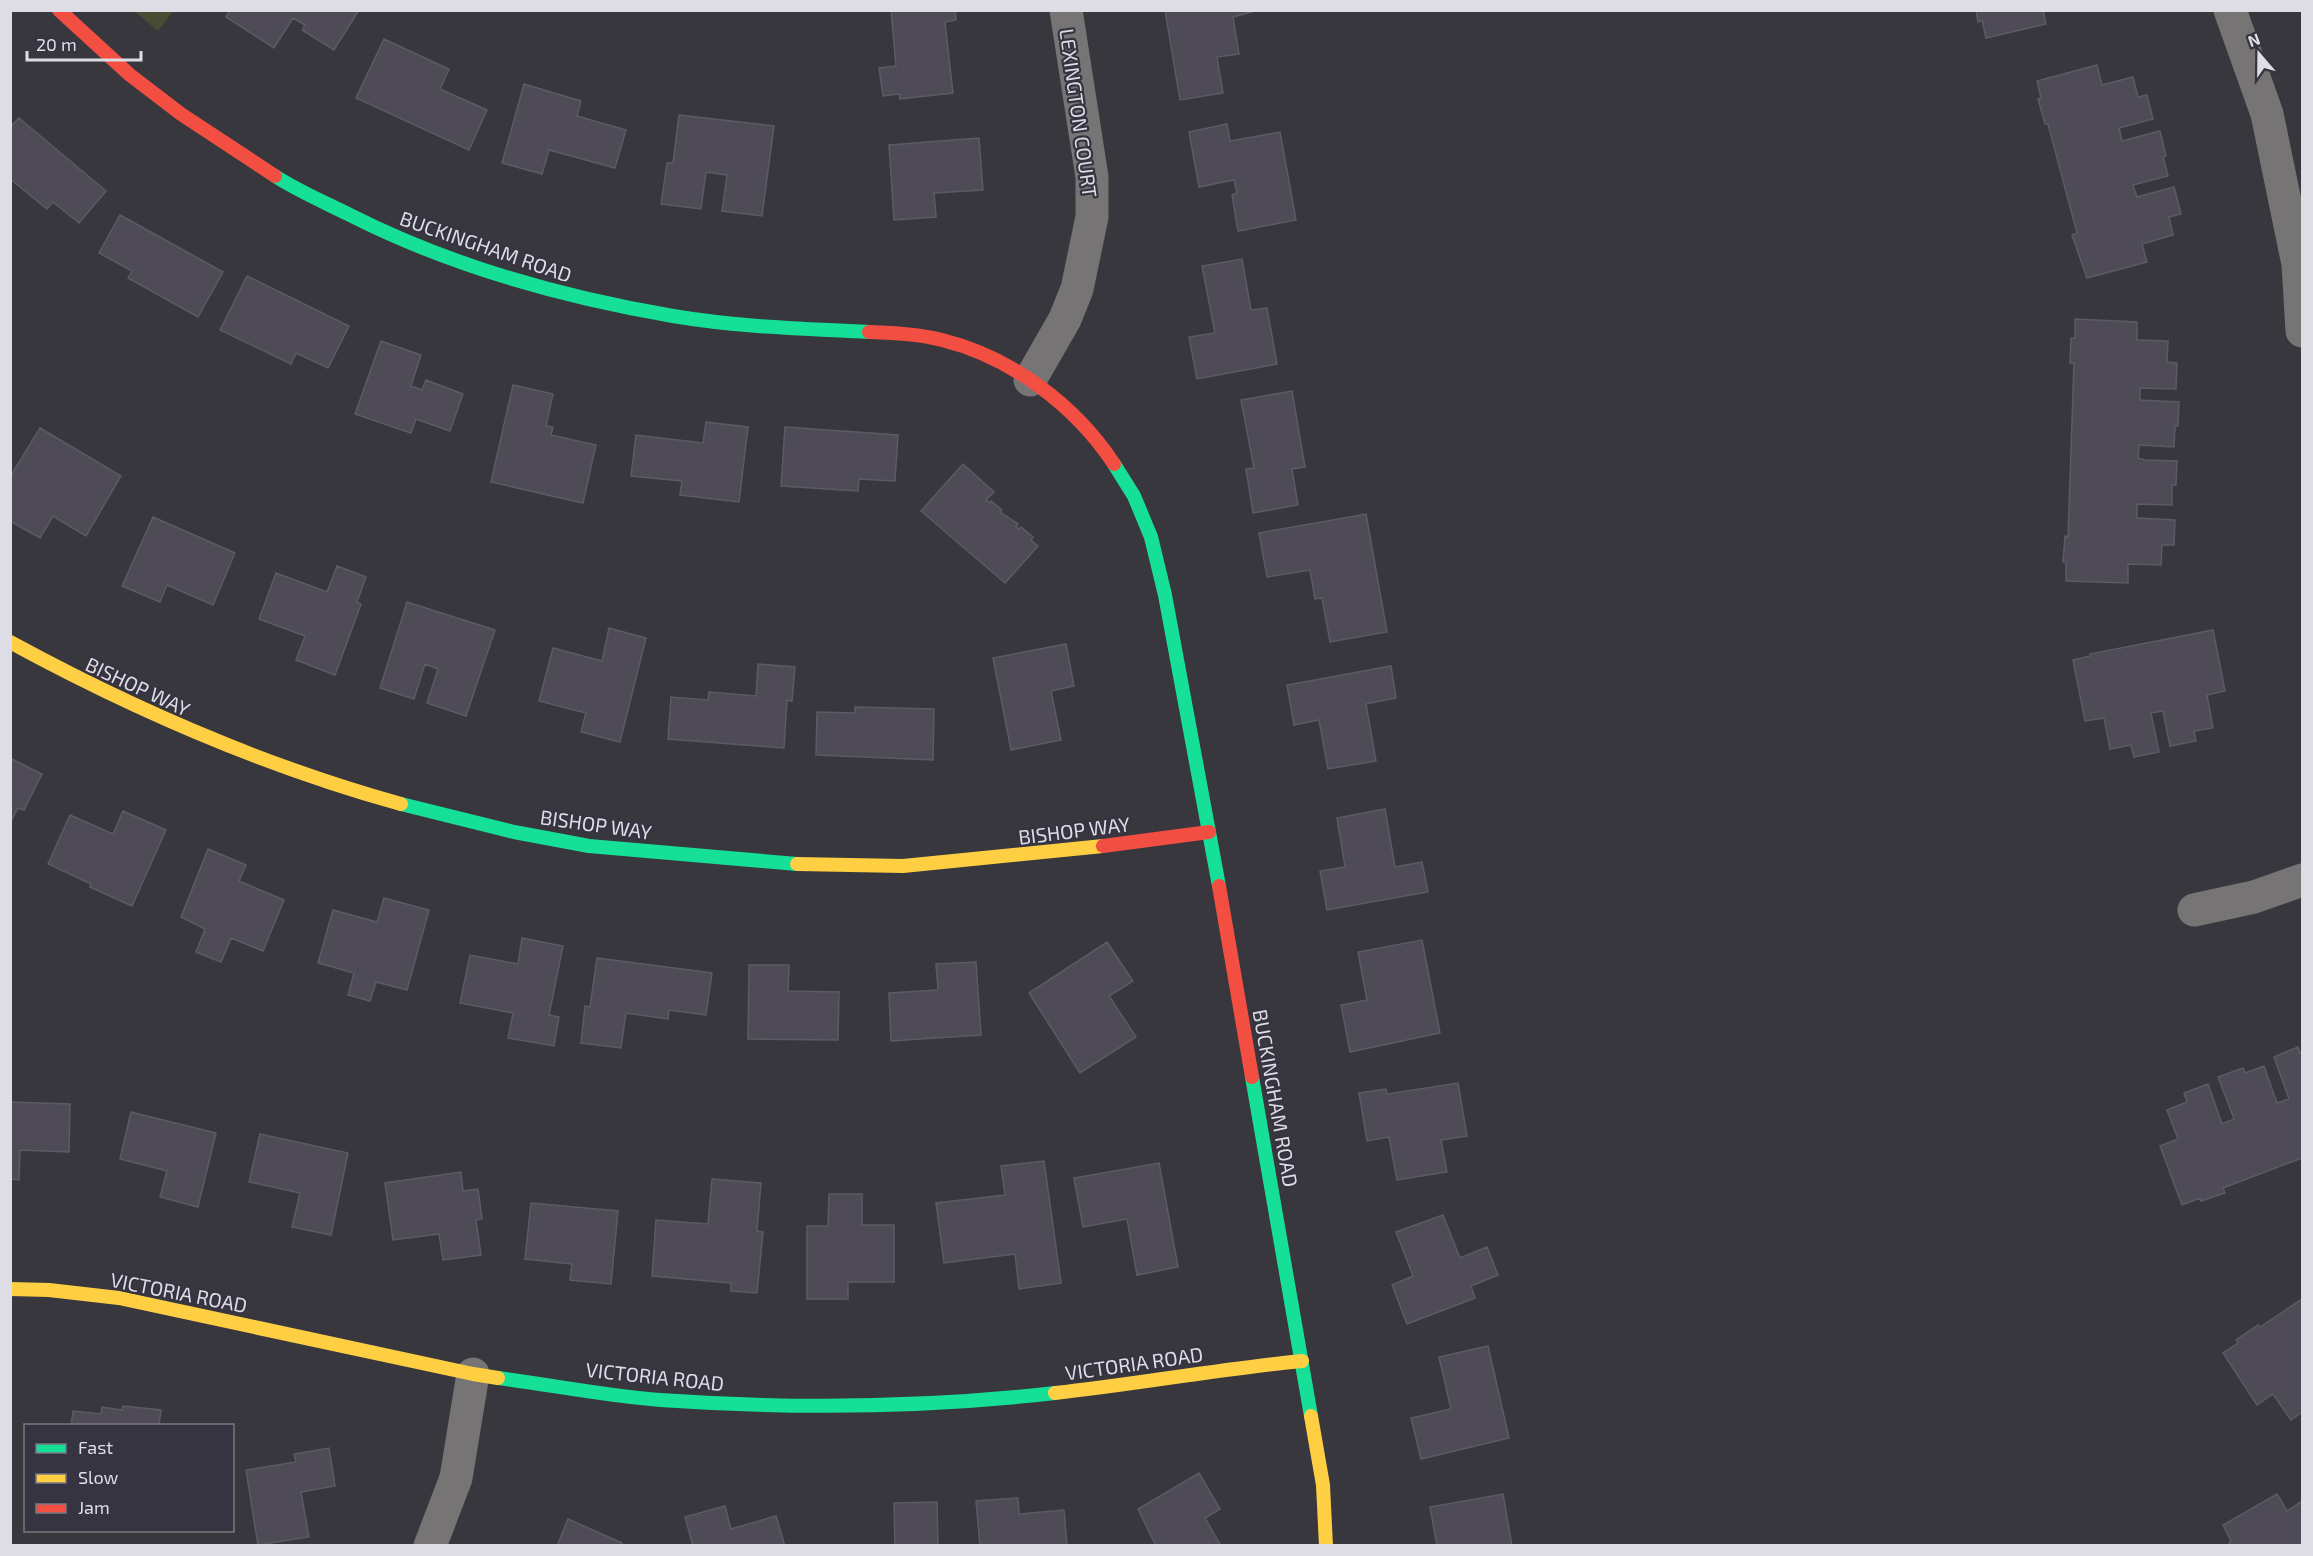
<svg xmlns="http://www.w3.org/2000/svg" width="2313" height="1556" viewBox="0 0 2313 1556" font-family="'Exo 2',sans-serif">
<rect width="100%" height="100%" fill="#38373e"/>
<!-- green -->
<path fill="#484c33" d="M134 11H173L158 31Z"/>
<!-- building -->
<path fill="#4e4b57" stroke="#5c5b61" stroke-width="1.5" d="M230 10H359L334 50 302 30 305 25 293 18 274 48 226 17Z
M891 10H955L956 20 945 22 953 93 900 99 899 94 883 96 879 68 896 66Z
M1165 10H1258L1233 17 1239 54 1217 57 1223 93 1180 100Z
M1976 10H2043L2046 24 1986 38 1982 20 1978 22Z
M384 39 449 69 440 89 487 110 469 150 356 98Z
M2097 65 2102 85 2133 77 2138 97 2147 95 2153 119 2119 128 2122 141 2160 131 2166 156 2163 157 2168 176 2133 185 2137 197 2174 187 2181 214 2169 217 2173 235 2142 244 2147 262 2087 278 2072 235 2077 233 2048 124H2045L2038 99 2041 98 2037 81Z
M524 84 581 101 577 116 626 130 615 168 549 150 542 174 502 163Z
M679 115 774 126 762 216 722 211 727 175 706 172 701 209 661 204 667 163H673Z
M19 118 106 191 79 223 53 202 47 209 10 179V127Z
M1227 124 1230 141 1280 132 1296 220 1238 231 1232 195 1237 193 1234 180 1199 187 1189 132Z
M979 138 983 190 934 193 936 217 894 220 889 145Z
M120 215 223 272 198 317 128 278 132 271 99 253Z
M1242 259 1251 310 1267 308 1277 364 1197 379 1189 337 1215 333 1202 266Z
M247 276 349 326 328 368 296 353 291 364 220 330Z
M2075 319 2137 322V340L2168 341 2167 362 2177 363 2176 389 2140 388V400L2179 402 2178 426H2175L2174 447 2139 445 2138 458 2145 460 2177 461 2176 485H2172V505L2137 504V518L2175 520 2174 545H2162L2161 565 2128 564V583L2066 581V562H2063L2065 536 2068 537 2074 363H2070L2071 338H2075Z
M381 341 421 355 411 386 422 390 426 380 463 394 450 431 416 419 411 433 355 414Z
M513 385 553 394 546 426 553 427 551 435 596 445 583 503 491 482Z
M1292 391 1305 467 1292 469 1298 505 1253 513 1246 469 1254 468 1241 400Z
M706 422 748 427 739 502 680 495 682 481 631 476 636 435 703 443Z
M785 427 898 435 895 481 859 479 858 491 781 486Z
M40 428 121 476 86 536 53 516 40 538 10 521V477Z
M963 464 994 492 986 500 990 503 991 501 1002 510 1000 512 1018 524 1016 526 1019 529 1021 527 1033 537 1031 540 1038 546 1005 583 921 511Z
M1366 514 1387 632 1330 642 1322 598 1315 599 1310 570 1267 577 1259 533Z
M153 517 235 553 213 605 167 585 160 602 122 586Z
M337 566 366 577 357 602 361 604 335 675 296 660 305 636 259 619 276 573 327 592Z
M407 602 495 630 466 716 427 703 438 669 425 664 414 699 380 688Z
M609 628 646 638 620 742 581 732 586 713 539 701 553 648 602 661Z
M2213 630 2225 691 2207 695 2213 728 2194 731 2196 741 2170 746 2163 711 2151 713 2159 752 2134 757 2131 745 2110 749 2104 718 2085 721 2073 660 2090 656V654Z
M1066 644 1074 686 1051 691 1061 740 1011 750 993 658Z
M758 664 795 667 792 701 787 700 784 748 668 739 671 697 708 700 709 692 756 696Z
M1391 666 1396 698 1366 704 1376 761 1328 769 1319 720 1294 725 1287 685Z
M855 707 934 709 933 760 816 755 817 712 855 713Z
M10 758 42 774 24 810 18 808 10 823Z
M1385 809 1395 867 1422 862 1428 892 1327 910 1320 871 1345 867 1337 818Z
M123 811 166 830 132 906 90 887 91 884 48 864 70 815 113 834Z
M208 849 246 865 239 881 284 900 263 951 231 938 221 962 196 952 205 929 181 917Z
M384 898 429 910 407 990 376 982 370 1001 348 995 354 973 318 963 333 910 377 922Z
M522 938 563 946 549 1015 559 1017 554 1046 508 1038 513 1013 460 1003 470 955 518 964Z
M1422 940 1440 1033 1350 1052 1341 1005 1367 1000 1358 952Z
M1107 942 1133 981 1109 996 1136 1037 1080 1073 1029 993Z
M597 958 712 973 706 1015 669 1010 668 1019 626 1013 621 1048 581 1043 585 1006 590 1007Z
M976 962 981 1035 891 1041 889 993 938 990 936 964Z
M749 965H789L788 991 839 992 838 1040 748 1039Z
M2298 1047 2300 1053 2302 1052V1158L2223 1188 2225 1193 2201 1201 2200 1198 2182 1205 2160 1146 2178 1139 2167 1110 2187 1102 2184 1093 2208 1084 2222 1124 2234 1119 2218 1077 2243 1068 2245 1073 2264 1066 2277 1103 2289 1099 2274 1057Z
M1458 1083 1467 1136 1441 1140 1447 1172 1397 1180 1389 1137 1367 1141 1359 1093 1386 1089 1387 1094Z
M10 1102 70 1104 69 1152 20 1150 19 1180 10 1179Z
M131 1112 216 1133 198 1207 160 1197 167 1171 120 1159Z
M260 1134 348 1153 331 1235 292 1227 300 1193 249 1182Z
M1044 1161 1061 1283 1019 1289 1015 1254 944 1263 936 1203 1005 1195 1001 1166Z
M1159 1163 1178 1267 1137 1275 1127 1219 1083 1227 1074 1178Z
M461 1172 463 1191 478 1189 482 1219 476 1220 481 1255 443 1260 439 1234 393 1240 385 1183Z
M712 1179 761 1183 757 1231 763 1232 757 1293 731 1291V1283L652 1276 656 1220 708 1224Z
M829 1194H862V1225H894V1282H848V1299H807V1226H828Z
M531 1203 618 1211 611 1284 570 1280 572 1264 525 1259Z
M1443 1215 1460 1258 1487 1247 1498 1275 1471 1286 1475 1298 1407 1324 1392 1285 1413 1276 1396 1232Z
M2302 1299V1412L2291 1420 2273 1394 2257 1405 2223 1353 2238 1343 2236 1340 2258 1325 2260 1327Z
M1488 1346 1509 1438 1421 1459 1411 1418 1451 1409 1439 1357Z
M123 1406 161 1410 159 1426H71L73 1411 101 1414 102 1407 122 1410Z
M329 1448 335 1486 301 1492 309 1537 258 1545 246 1470 296 1462 294 1454Z
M1199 1473 1220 1509 1205 1518 1221 1546H1156L1138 1509Z
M1503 1494 1512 1546H1437L1430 1507Z
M2277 1494 2287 1511 2302 1501V1546H2230L2229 1543 2231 1541 2223 1525Z
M1018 1498 1019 1514 1064 1510 1067 1546H980L976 1501Z
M937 1502 938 1546H895L894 1503Z
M725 1506 731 1529 776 1516 785 1546H693L685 1517Z
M568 1519 622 1543 621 1546H557Z"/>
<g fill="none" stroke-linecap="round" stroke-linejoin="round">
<!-- street -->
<path stroke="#767474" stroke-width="33" d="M2230 10 2267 114 2298 264 2302 331
M1030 380 1065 319 1077 289 1092 217V177L1066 10
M2194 910 2254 897 2302 880
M430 1546 456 1478 473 1374"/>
<!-- fast -->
<path stroke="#16e098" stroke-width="14" d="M275 176C298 191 324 202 348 214 450 266 561 297 673 316 738 327 804 329 869 332
M1114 464 1134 496 1151 537 1165 595 1219 886
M401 804 514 832 589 846 797 864
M1252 1077 1311 1416
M498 1378C552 1385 606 1396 660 1400 792 1409 924 1408 1055 1393"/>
<!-- slow -->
<path stroke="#ffcf43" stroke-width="14" d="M10 642C135 710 264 766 401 804
M797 864 903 866 1103 846
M10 1289 49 1290 119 1298 473 1374 498 1378
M1055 1393C1138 1384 1219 1369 1302 1361
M1311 1416 1323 1485 1326 1546"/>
<!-- jam -->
<path stroke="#f24e42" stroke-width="14" d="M59 10 130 75 181 114 275 176
M869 332C893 333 918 334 942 340 1011 357 1075 405 1114 464
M1103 846 1209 832
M1219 886 1252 1077"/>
</g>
<g text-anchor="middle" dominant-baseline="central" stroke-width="4.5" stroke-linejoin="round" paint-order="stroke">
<!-- street labels -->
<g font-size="20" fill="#dedce4" stroke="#373441">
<text transform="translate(1079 113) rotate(82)">LEXINGTON COURT</text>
<text transform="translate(486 246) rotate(19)">BUCKINGHAM ROAD</text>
<text transform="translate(138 686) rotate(25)">BISHOP WAY</text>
<text transform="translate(596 824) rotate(8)">BISHOP WAY</text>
<text transform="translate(1074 830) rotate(-7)">BISHOP WAY</text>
<text transform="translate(1276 1098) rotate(80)">BUCKINGHAM ROAD</text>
<text transform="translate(179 1292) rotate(11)">VICTORIA ROAD</text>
<text transform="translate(1134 1363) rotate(-8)">VICTORIA ROAD</text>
<text transform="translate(655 1376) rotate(6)">VICTORIA ROAD</text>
</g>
</g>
<!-- border -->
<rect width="2313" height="1556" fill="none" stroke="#dedce4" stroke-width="24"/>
<!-- legend -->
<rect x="24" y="1424" width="210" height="108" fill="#373441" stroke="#7a7782" stroke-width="1.5"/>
<rect x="36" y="1444" width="30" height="9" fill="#16e098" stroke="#7a7782" stroke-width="1.5"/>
<text x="78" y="1454" font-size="18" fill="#dedce4">Fast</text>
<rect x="36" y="1474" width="30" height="9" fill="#ffcf43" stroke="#7a7782" stroke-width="1.5"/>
<text x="78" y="1484" font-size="18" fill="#dedce4">Slow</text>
<rect x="36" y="1504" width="30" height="9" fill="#f24e42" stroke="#7a7782" stroke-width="1.5"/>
<text x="78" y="1514" font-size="18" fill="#dedce4">Jam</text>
<!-- north arrow -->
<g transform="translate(2259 54) rotate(340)" stroke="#373441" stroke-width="4.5" paint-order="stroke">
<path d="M0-4.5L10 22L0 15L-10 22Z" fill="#dedce4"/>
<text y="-9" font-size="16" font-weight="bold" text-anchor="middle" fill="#dedce4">N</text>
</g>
<!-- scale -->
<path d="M27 51v9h114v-9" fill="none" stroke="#dedce4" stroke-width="3"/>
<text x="36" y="51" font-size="18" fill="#dedce4" stroke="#373441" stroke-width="4.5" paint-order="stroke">20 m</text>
</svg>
